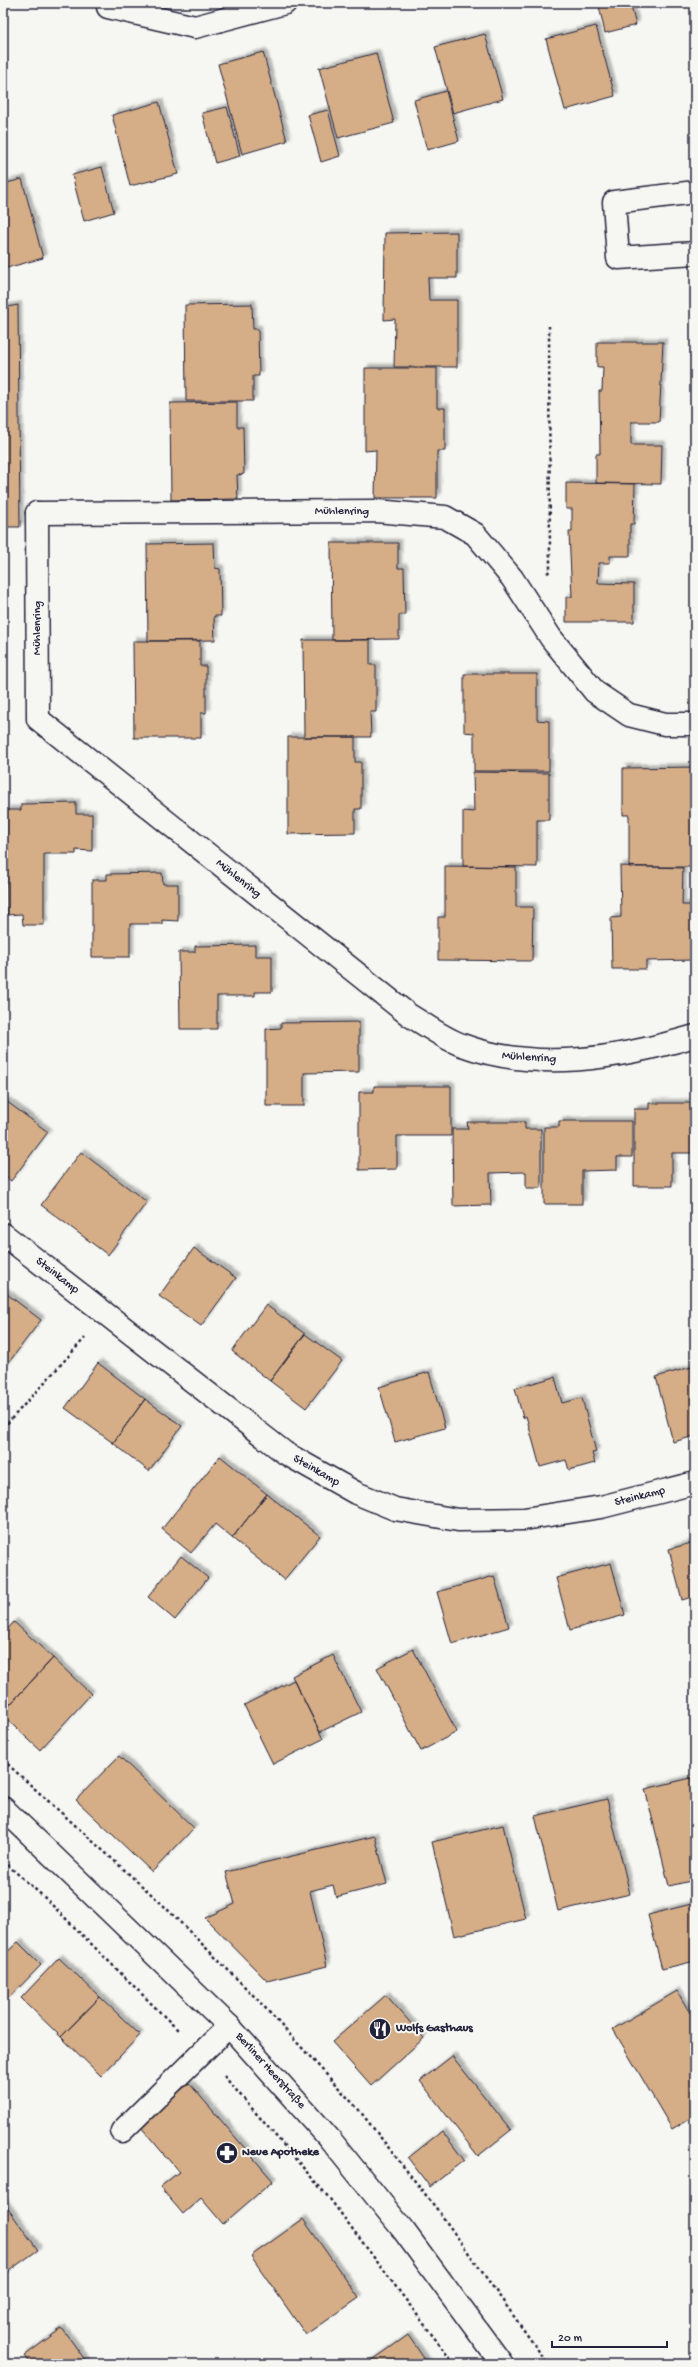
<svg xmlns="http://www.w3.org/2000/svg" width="698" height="2367" viewBox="0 0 698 2367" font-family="'Gochi Hand',sans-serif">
<defs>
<filter id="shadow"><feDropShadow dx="3.5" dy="-3.5" stdDeviation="1" flood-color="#0004"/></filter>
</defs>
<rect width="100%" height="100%" fill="#f6f6f2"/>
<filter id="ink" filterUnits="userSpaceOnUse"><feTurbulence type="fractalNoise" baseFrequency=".025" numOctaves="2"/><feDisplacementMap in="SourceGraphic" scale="8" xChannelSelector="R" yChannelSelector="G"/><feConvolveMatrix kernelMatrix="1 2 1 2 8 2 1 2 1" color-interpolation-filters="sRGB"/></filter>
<g filter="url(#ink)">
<!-- building -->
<path fill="#d5ad86" stroke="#22223b" filter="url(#shadow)" d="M612 3H630L636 25 605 33 599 6Z
M596 26 615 96 565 110 546 39Z
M485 34 503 99 453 113 435 47Z
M263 52 287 141 242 154 218 64Z
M376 53 394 123 338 138 319 68Z
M446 91 459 141 427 150 414 100Z
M159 102 178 174 130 186 112 115Z
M227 107 240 156 215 163 202 113Z
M328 110 340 156 321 162 308 115Z
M102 167 114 212 84 221 72 175Z
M22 179 43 258 3 269V184Z
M457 232V278H428L429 300H457V367H394L395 319 384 320 385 233Z
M252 304 253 329H258L259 376H253V401H186L185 305Z
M18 305 20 527H3V308Z
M597 342H663L659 422H631V445H662L661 484 596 483V454H600L599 391H602L603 367H597Z
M365 368H437V408H445V451H437V498H375L376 450 365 451Z
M237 402V427H243L244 474 237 475 238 499 171 500 170 403Z
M566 483 635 484 634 524H630V556H610V563H599L598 583 634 584V622H566V597H572L569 532H572V509H566Z
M214 543 215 568 220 569 221 616H214L215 640 148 641 147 544Z
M331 543H398V568H404L405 615H399V639L332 640Z
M303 640H370V665H376V712H370L371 737H304Z
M133 641H200V666H206V713H201V738H134Z
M464 674H537V720L549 721V771H474V733L464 732Z
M288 737H355V762H361V809H355V833L288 834Z
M695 767V867H629V815H623V768Z
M473 772 549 773V820H537V867L463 866V811L474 812Z
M76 803V814H92V851L76 850V854H44V925H23L22 914 7 915 6 810H21V804Z
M445 866 516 867V907H533L532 961 438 960V917H445Z
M620 866 683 868 682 905H695V960L646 961V969H612L611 918 621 917Z
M162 873 163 884H178V921L162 920V924H130V957H92V880H107V874Z
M255 945V956H272V992H255V996H217V1029H180L179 952H195V946Z
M359 1022V1072L304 1073V1106H266V1029L281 1028V1023Z
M374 1086H451V1136H397V1169L359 1170V1092H374Z
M6 1101 48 1132 11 1181 3 1175V1105Z
M649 1103H695V1153H672V1186H634V1109H649Z
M559 1121H632V1157H617V1170L582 1171V1204H544V1127H559Z
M467 1122H525V1129H541V1188H526V1172L490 1173 491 1205 453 1206 452 1129H468Z
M81 1152 147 1202 108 1255 41 1205Z
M194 1248 236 1278 201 1326 159 1296Z
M3 1291 41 1320 3 1370Z
M266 1305 305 1334 270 1381 232 1351Z
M305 1334 342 1361 306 1408 270 1381Z
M98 1363 145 1399 113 1443 65 1408Z
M695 1366V1436L673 1442 656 1377Z
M429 1372 445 1428 395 1442 379 1387Z
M555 1377 562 1403 582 1398 596 1452 592 1453 595 1463 569 1470 566 1460 540 1467 526 1416 523 1418 515 1388Z
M145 1399 182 1426 149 1471 113 1443Z
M220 1456 267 1494 232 1538 215 1524 191 1553 162 1529Z
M267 1494 320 1536 284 1580 232 1538Z
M695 1542V1596L682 1600 669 1549Z
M181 1556 208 1578 175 1620 148 1597Z
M611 1563 625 1615 570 1630 556 1578Z
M494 1576 509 1627 452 1644 437 1592Z
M14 1622 53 1658 3 1712V1634Z
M413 1649 457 1732 421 1751 377 1668Z
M333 1655 361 1712 320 1732 292 1676Z
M53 1658 91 1694 40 1750 3 1716V1712Z
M294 1680 323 1739 273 1764 244 1705Z
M119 1756 194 1828 152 1872 76 1800Z
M695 1777V1880L669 1886 645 1789Z
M607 1799 630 1894 558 1911 535 1816Z
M503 1825 526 1919 454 1936 432 1842Z
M375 1836 387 1884 336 1897 333 1885 310 1891 327 1966 267 1981 205 1918 235 1904 226 1872Z
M695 1903V1961L662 1969 648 1915Z
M18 1942 41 1965 7 2000 3 1996V1983L6 1980 3 1977V1956Z
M59 1958 100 1997 61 2037 21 1998Z
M677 1991 690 2013 695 2010V2115L672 2129 613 2029Z
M386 1995 424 2038 371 2086 332 2042Z
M100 1997 140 2035 101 2076 61 2037Z
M452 2056 511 2130 478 2156 420 2081Z
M189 2083 273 2181 223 2224 201 2198 183 2214 160 2187 179 2172 140 2126Z
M442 2131 464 2160 430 2187 408 2158Z
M3 2202 38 2250 3 2275Z
M303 2219 359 2298 306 2335 251 2256Z
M62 2328 88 2364H30L24 2356Z
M408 2335 428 2364H367Z"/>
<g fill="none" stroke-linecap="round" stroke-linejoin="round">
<!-- service casing -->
<g stroke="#22223b" stroke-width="25">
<path id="service" d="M695 192 614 202 618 258 695 253
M37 513 376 511 445 517 475 534 512 578 551 638 595 692 629 715 665 724H695
M122 2131 229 2026"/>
</g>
<!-- minor casing -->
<g stroke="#22223b" stroke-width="25">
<path id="minor" d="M108 7 195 27 285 3
M37 513 38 719 409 1015C426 1025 444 1039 462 1045 538 1073 620 1058 695 1036
M3 1234 285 1453 356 1493 395 1509 458 1520 524 1519 601 1507 695 1483"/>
</g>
<!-- primary casing -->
<g stroke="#22223b" stroke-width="25">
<path id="primary" d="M3 1808 229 2026 329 2138 404 2231 502 2364"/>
</g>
<!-- path -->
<path stroke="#22223b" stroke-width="2.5" stroke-dasharray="3 3" stroke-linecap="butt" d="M547 573 550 571 549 326
M3 1428 85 1338
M3 1760 162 1904 257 1999 359 2110 440 2213 548 2364
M3 1861 45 1898 179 2031
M224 2076 330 2199 454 2364"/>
<!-- service -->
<use href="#service" stroke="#f6f6f2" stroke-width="22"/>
<!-- minor -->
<use href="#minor" stroke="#f6f6f2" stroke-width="22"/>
<!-- primary -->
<use href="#primary" stroke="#f6f6f2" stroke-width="22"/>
</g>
</g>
<!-- icons -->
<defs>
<g id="restaurant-disc" transform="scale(1.15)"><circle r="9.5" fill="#22223b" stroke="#f6f6f2"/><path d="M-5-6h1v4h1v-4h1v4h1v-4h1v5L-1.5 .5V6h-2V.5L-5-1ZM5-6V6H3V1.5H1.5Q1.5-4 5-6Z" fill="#fff"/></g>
<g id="pharmacy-disc" transform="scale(1.15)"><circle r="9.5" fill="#22223b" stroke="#f6f6f2"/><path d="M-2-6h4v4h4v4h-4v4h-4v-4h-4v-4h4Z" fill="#fff"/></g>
</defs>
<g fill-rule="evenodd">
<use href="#restaurant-disc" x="380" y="2029"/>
<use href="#pharmacy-disc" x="227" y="2153"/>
</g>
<g text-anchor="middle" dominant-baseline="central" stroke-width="4" stroke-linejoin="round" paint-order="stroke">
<!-- street labels -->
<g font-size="12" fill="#22223b" stroke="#f6f6f2">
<text x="342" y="512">Mühlenring</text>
<text transform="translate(38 628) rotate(-90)">Mühlenring</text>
<text transform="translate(238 879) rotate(39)">Mühlenring</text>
<text transform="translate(529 1058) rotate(4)">Mühlenring</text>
<text transform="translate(57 1276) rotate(38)">Steinkamp</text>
<text transform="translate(316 1471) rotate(30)">Steinkamp</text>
<text transform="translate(640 1497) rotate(-14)">Steinkamp</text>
<text transform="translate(270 2071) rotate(48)">Berliner Heerstraße</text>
</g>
<!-- poi labels -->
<g font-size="12" font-weight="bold" fill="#22223b" stroke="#f6f6f2" text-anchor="start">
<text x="396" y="2029">Wolfs Gasthaus</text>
<text x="242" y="2153">Neue Apotheke</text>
</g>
</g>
<!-- margin -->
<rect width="698" height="2367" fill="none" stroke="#f6f6f2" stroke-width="16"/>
<rect x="8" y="8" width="682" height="2351" fill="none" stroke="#22223b" stroke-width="1.5" filter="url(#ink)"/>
<!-- scale -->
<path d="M552 2341v6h115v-6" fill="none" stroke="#22223b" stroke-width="2"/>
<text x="558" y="2341" font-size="12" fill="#22223b" stroke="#f6f6f2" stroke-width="3" paint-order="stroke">20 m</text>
</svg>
